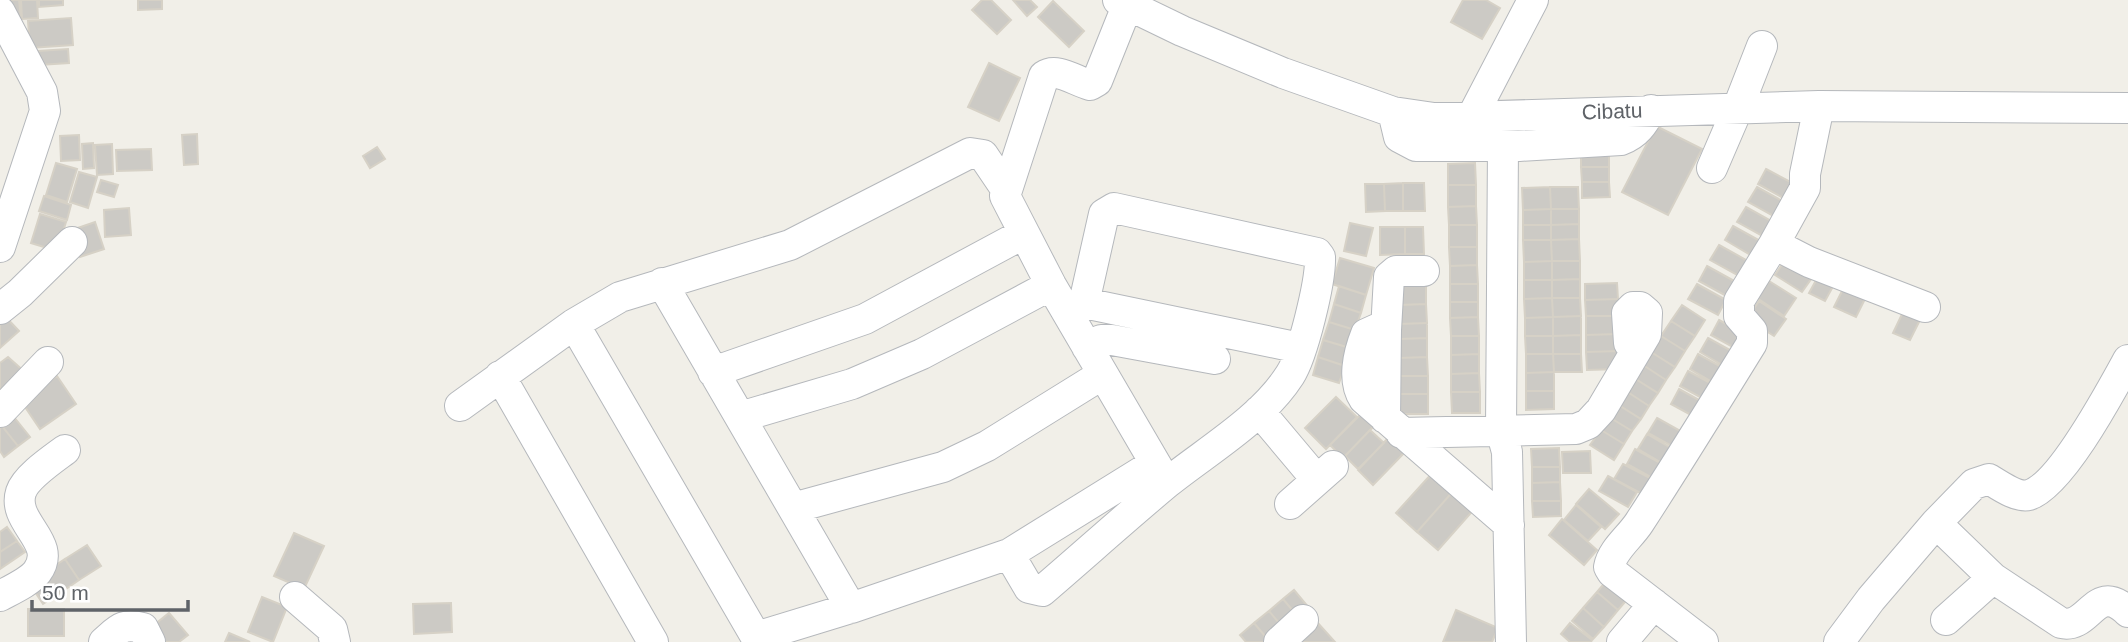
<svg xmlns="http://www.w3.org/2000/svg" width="2128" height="642" viewBox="0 0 2128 642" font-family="Helvetica,sans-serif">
<rect width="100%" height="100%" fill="#f1efe8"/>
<!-- building -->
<path fill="#cccac5" stroke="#d6d1c6" stroke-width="2" d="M4 0H19L21 19 6 20Z
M21 0H37L38 18 22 19Z
M39 0H63V5L39 7Z
M138 0H162V9L138 10Z
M982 0H991L1011 20 997 34 972 10Z
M1013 0H1030L1037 7 1027 16Z
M1463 0H1486L1500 8 1482 39 1451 22Z
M1053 1 1084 31 1069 47 1038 17Z
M71 18 73 45 30 48 28 21Z
M68 49 69 63 39 65 38 51Z
M989 63 1020 78 999 121 968 107Z
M1656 126 1702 149 1668 215 1622 192Z
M197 134 198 164 184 165 182 135Z
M79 135 80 160 61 161 60 136Z
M93 143 94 168 83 169 82 144Z
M112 144 113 174 97 175 95 145Z
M377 147 385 159 370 168 363 156Z
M151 149 152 170 117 171 116 150Z
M1609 151V167H1581V152Z
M56 163 77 169 67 202 46 195Z
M1475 163 1476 185H1448V164Z
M1581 167H1609V182H1582Z
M1766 169 1796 185 1787 200 1758 184Z
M79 172 97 177 88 208 70 202Z
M101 180 118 185 114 197 97 192Z
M1582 182H1609L1610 197 1582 198Z
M1403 183H1424L1425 211H1403Z
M1403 183V211H1385L1384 184Z
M1365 184H1384L1385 211 1366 212Z
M1448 185H1476V206L1448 207Z
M1550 187H1578L1579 209H1551Z
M1550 187 1551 209 1523 210 1522 188Z
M1757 187 1786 203 1777 218 1748 202Z
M44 196 71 205 67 220 39 211Z
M1476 206 1477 225H1449L1448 207Z
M1746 207 1775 223 1766 238 1737 222Z
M129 208 131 235 105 237 104 210Z
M1551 209H1579V224L1551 225Z
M1551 209V225H1523V210Z
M40 214 66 222 57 251 31 243Z
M95 222 104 249 80 257 72 230Z
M1350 223 1373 228 1366 256 1344 251Z
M1579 224V239L1551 240V225Z
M1449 225H1477V247H1449Z
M1523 225H1551V240H1523Z
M1733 226 1762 242 1754 257 1725 240Z
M1380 227H1405V254L1380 255Z
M1405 227H1423L1424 254H1405Z
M1579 239 1580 261H1552L1551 240Z
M1523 240H1551L1552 261 1524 262Z
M1719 245 1748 261 1739 276 1710 260Z
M1449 247H1477V265L1450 266Z
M1787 257 1814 275 1802 292 1775 275Z
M1340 258 1374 268 1366 295 1332 284Z
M1552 261V280H1524V262Z
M1552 261H1580V279L1552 280Z
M1477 265 1478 284H1450V266Z
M1707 266 1736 282 1728 297 1699 281Z
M1820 273 1836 281 1825 301 1809 293Z
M1580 279V298H1552V280Z
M1524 280H1552V298L1524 299Z
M1769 281 1796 298 1784 316 1757 298Z
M1617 283 1618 299 1585 300V284Z
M1846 283 1868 293 1856 317 1834 307Z
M1399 284H1426V304L1399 305Z
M1450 284H1478V302H1450Z
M1697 284 1726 300 1718 315 1688 299Z
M1339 286 1366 295 1361 313 1334 304Z
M1552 298 1553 317 1525 318 1524 299Z
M1552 298H1580L1581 316 1553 317Z
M1618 299V316H1586L1585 300Z
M1759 301 1786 319 1774 336 1747 319Z
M1450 302H1478V317L1450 318Z
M1334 304 1361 313 1355 330 1329 322Z
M1426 304 1427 323 1399 324V305Z
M1682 305 1705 320 1695 336 1671 321Z
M1903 312 1920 320 1910 340 1893 333Z
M2 313 19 331 0 348V315Z
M1581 316V335L1553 336V317Z
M1586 316H1618V334L1586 335Z
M1478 317 1479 336H1451L1450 318Z
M1553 317V336H1525V318Z
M1719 320 1748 336 1740 351 1711 335Z
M1671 321 1695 336 1685 351 1661 336Z
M1329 322 1355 330 1350 348 1323 340Z
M1427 323V338L1399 339V324Z
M1618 334 1619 351 1586 352V335Z
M1581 335V354H1553V336Z
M1451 336H1479V354L1451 355Z
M1525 336H1553V354H1526Z
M1661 336 1685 351 1675 367 1651 352Z
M1427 338V357L1399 358V339Z
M1708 338 1737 354 1729 369 1700 352Z
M1323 340 1350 348 1345 366 1318 357Z
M1619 351V369L1587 370 1586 352Z
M1651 352 1675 367 1666 380 1643 365Z
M1479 354V373L1451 374V355Z
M1526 354H1553L1554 372 1526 373Z
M1553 354H1581L1582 372H1554Z
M1698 354 1727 370 1719 386 1690 369Z
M8 357 27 374 0 394V363Z
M1318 357 1345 366 1339 383 1313 375Z
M1427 357 1428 376H1399V358Z
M1643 365 1666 380 1658 393 1634 378Z
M1688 371 1718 387 1709 402 1680 386Z
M1554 372V391H1526V373Z
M1479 373 1480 392H1451V374Z
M57 376 76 404 40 429 21 401Z
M1399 376H1428V394H1400Z
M1634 378 1658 393 1649 406 1626 391Z
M1679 389 1708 405 1700 420 1671 404Z
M1526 391H1554V409L1526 410Z
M1626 391 1649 406 1641 419 1617 404Z
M1451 392H1480V413H1452Z
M1400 394H1428V414H1400Z
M1336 397 1357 417 1326 449 1305 428Z
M1617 404 1641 419 1632 431 1609 417Z
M1362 413 1375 425 1343 458 1330 445Z
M14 417 30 437 18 446 2 426Z
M1609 417 1632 431 1624 444 1601 430Z
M1657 418 1686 434 1677 449 1648 433Z
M2 426 18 446 4 457 0 451V428Z
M1370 430 1384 443 1358 469 1345 456Z
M1601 430 1624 444 1614 460 1590 445Z
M1647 434 1676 451 1667 466 1638 449Z
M1391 435 1407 450 1373 485 1358 470Z
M1559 448 1560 467H1532L1531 449Z
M1635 449 1664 465 1656 480 1627 464Z
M1590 451 1591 473H1563L1562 452Z
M1623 464 1654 480 1644 495 1614 479Z
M1532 467H1560V482L1532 483Z
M1435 470 1456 488 1417 532 1396 513Z
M1608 476 1637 492 1628 507 1599 491Z
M1560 482 1561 501H1532V483Z
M1456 488 1477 506 1438 550 1417 532Z
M1589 489 1619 514 1605 529 1576 504Z
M1532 501H1561V516L1533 517Z
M1576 505 1601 527 1588 541 1564 520Z
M1562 519 1597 550 1584 565 1549 535Z
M7 527 17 541 0 552V532Z
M294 533 324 546 304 589 274 576Z
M17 541 25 552 0 569V552Z
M87 545 101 566 79 580 65 559Z
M65 559 79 580 57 595 43 574Z
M43 574 57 595 43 604 29 583Z
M1609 578 1630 596 1618 610 1597 592Z
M1294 590 1310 609 1299 618 1283 599Z
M1597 592 1618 610 1604 627 1583 608Z
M262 597 287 607 273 642 248 632Z
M1283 599 1299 618 1285 630 1269 611Z
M451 603 452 632 414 634 413 604Z
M1583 608 1604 627 1593 639 1572 621Z
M28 609H64V636H28Z
M1456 610 1498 628 1492 642H1443Z
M1269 611 1285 630 1270 642 1254 623Z
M169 613 188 635 179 642H158L148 630Z
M1316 621 1335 642H1302L1297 637Z
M1254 623 1270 642H1246L1240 635Z
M1570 623 1592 640 1591 642H1570L1561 634Z
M229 633 250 642H225Z"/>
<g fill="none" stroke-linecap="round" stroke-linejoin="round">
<!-- minor casing -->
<g stroke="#b5b8bc" stroke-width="32">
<path id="minor" d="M1118 0 1182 31 1283 73 1393 112 1434 118 1819 106 2128 108
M1127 6 1097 81 1090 85C1075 81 1057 67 1044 76L1005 196 1051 285 1165 480
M0 12 42 92 45 111 0 247
M1393 112 1399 137 1416 146H1519L1621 140C1637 134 1643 124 1651 110
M1472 117 1533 0
M1503 146 1501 430 1507 452 1511 642
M1712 168 1737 110 1762 46
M1774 244 1809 262 1925 307
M662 283 851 608
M1084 303 1300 348
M0 309 20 293 72 242
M574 324 756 637 851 608 1009 554 1154 464
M1386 330 1377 329 1366 334C1358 354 1352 381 1364 399L1509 525
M1087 347 1101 340H1112L1215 359
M713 372 865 319 1023 234
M500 376 653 642
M460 406 574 324 620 297 790 245 970 153 983 155 1006 189
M1259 411 1317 480
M0 412 48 362
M740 417 852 384 922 354 1051 285
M1385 418 1386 330 1389 277 1396 271H1424
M1401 433 1576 429 1588 424 1601 410 1646 334 1647 313 1640 307H1633L1627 313 1629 343 1635 352
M1290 504 1333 466
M793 508 943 467 987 446 1103 374
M1936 523 1993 578 2061 623C2090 630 2095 580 2128 612
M1009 554 1029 588 1042 591C1084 555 1125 518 1167 483 1208 450 1261 420 1290 375 1303 355 1321 280 1320 257L1317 253 1114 208 1104 214 1084 303 1068 313
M0 596C11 590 29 582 37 572 59 542 11 523 21 492 26 477 53 459 65 450
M295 597 332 629 335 642
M1946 620 1993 578
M104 642C119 629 122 623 143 628L150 642
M1279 642 1303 620
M1622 642 1654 604
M1703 642 1612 572 1609 567C1612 550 1630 537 1639 523 1678 463 1715 403 1752 343V331L1739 316V301L1774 244 1805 188V174L1819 106
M1839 642 1871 599 1936 523 1974 484 1989 479C1999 485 2017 498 2029 495 2061 485 2111 391 2128 360"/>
</g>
<!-- minor -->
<use href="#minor" stroke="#fff" stroke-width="30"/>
</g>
<g text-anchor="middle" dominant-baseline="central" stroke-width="5" stroke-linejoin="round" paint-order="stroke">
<!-- street labels -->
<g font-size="21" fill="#5f6368" stroke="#fff">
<text transform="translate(1612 111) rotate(-2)">Cibatu</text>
</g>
</g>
<!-- scale -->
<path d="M32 600v10h156v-10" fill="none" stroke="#5f6368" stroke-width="3.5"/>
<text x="42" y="600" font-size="21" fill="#5f6368" stroke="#ffffff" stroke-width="5" paint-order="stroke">50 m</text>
</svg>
